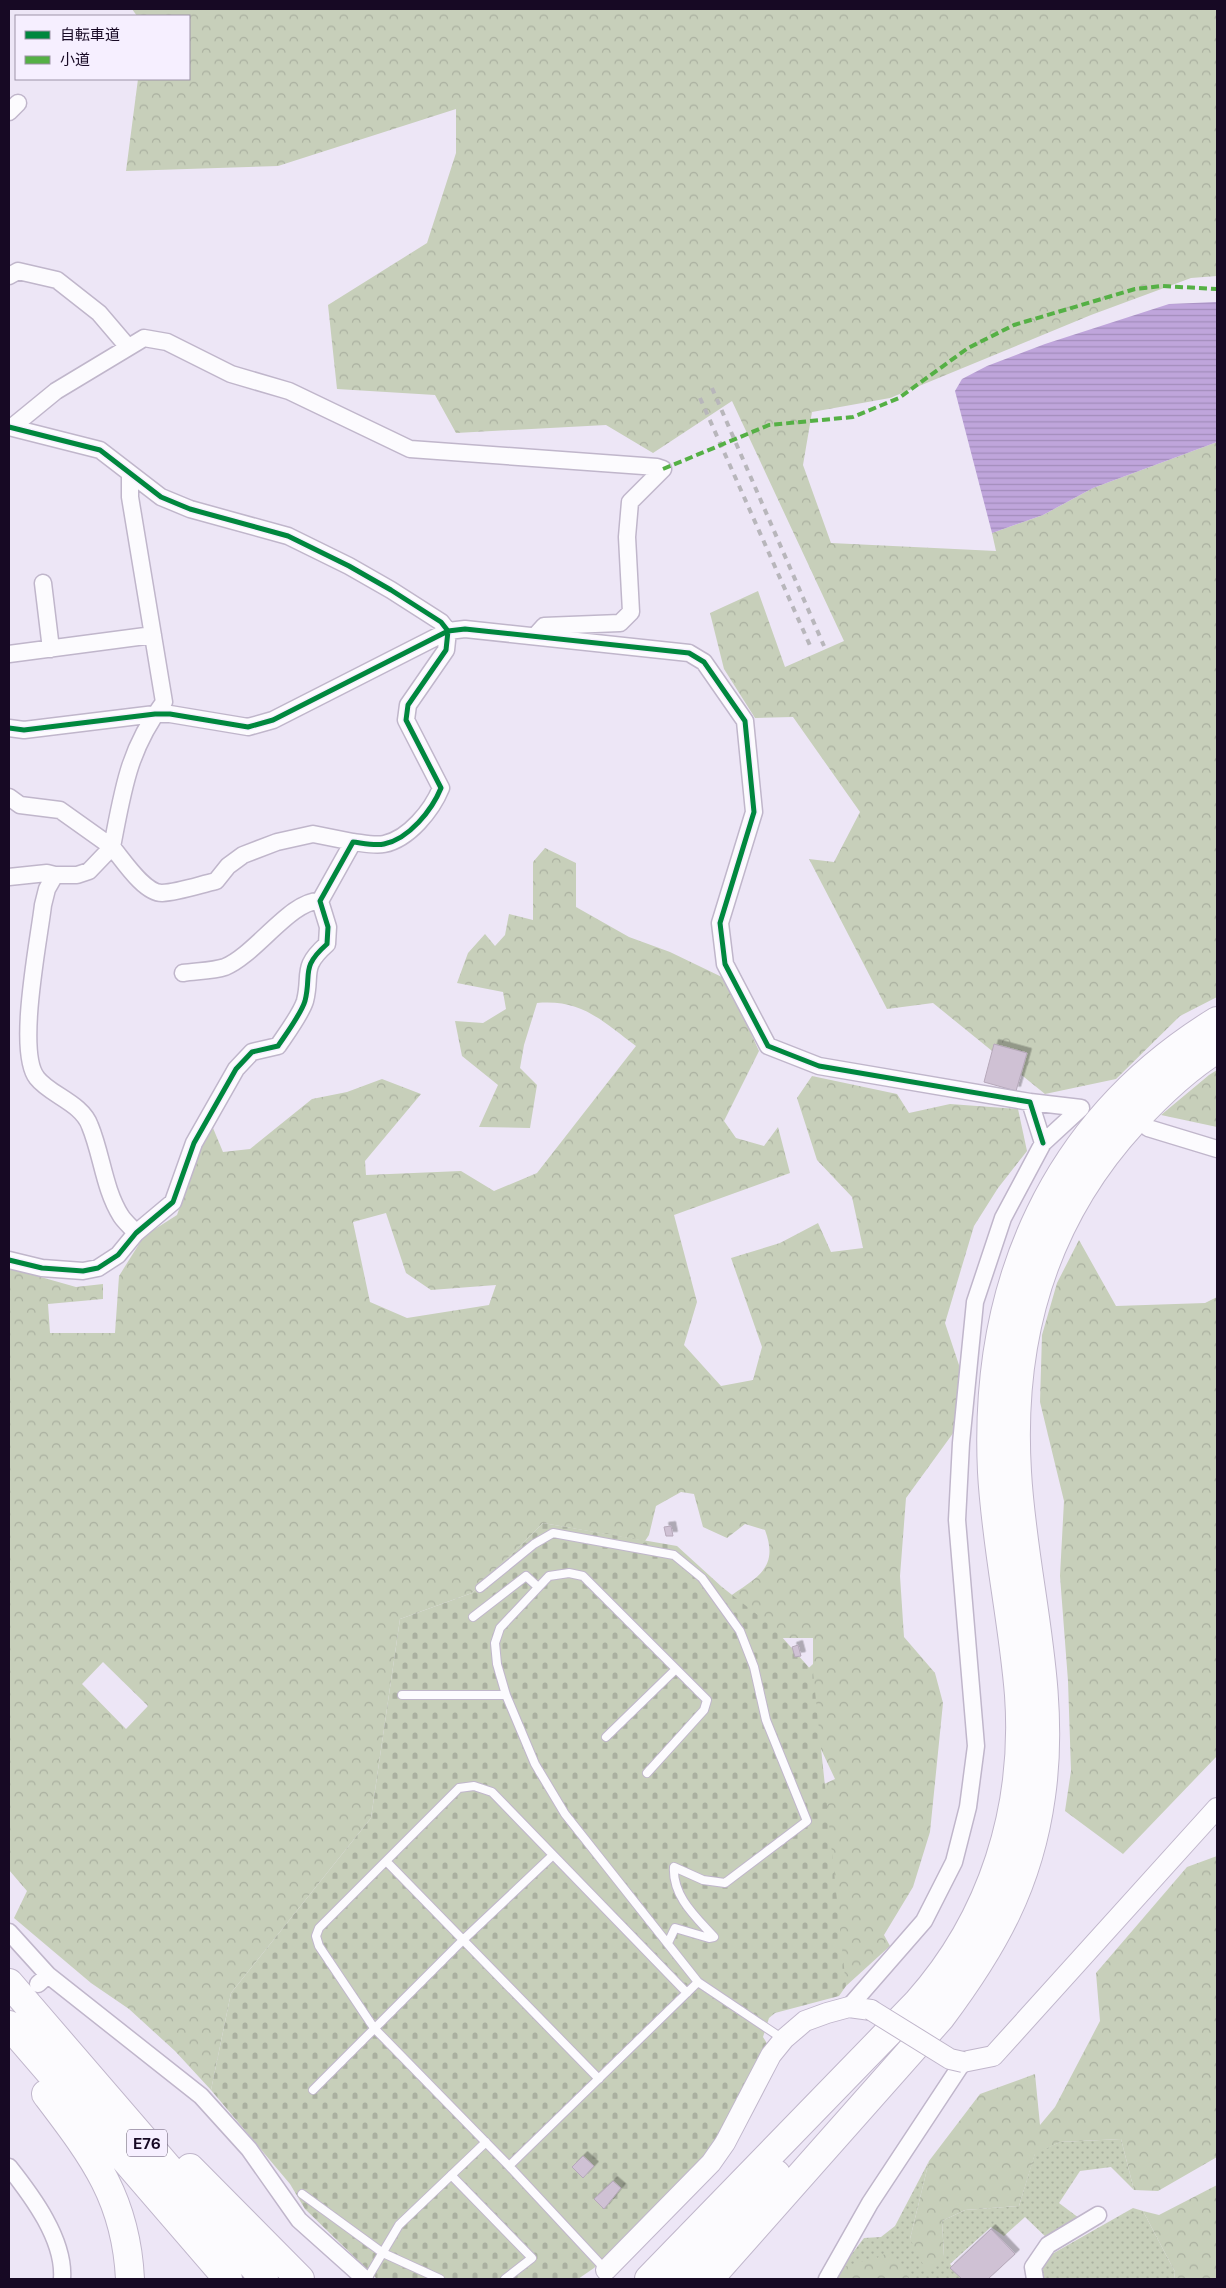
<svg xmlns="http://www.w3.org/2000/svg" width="1226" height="2288" viewBox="0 0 1226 2288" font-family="'DM Sans','Noto Sans JP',sans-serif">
<defs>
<pattern id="grass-dots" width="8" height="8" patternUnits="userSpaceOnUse" patternTransform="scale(1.25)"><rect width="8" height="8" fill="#c7cfba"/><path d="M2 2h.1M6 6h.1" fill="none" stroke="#aab0a0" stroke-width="1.8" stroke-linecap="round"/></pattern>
<pattern id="forest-crowns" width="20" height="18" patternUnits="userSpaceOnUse" patternTransform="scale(1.25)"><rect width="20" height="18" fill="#c7cfba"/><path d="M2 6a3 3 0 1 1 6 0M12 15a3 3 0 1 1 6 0" fill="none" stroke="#aab0a0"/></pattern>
<pattern id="cemetery-stones" width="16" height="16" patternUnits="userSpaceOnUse" patternTransform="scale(1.25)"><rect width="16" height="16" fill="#c7cfba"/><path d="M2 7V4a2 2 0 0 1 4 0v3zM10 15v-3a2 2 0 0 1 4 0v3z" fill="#aab0a0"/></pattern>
<pattern id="water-rules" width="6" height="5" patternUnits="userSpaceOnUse" patternTransform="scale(1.25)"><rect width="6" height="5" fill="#bfa5db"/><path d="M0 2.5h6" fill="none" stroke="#a38dbc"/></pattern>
<filter id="shadow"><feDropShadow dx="4.5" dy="-4.5" stdDeviation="0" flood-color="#0004"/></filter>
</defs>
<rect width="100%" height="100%" fill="#ede6f6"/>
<!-- grass -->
<path fill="url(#grass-dots)" d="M1121 2139 1134 2190 1111 2167 1080 2171 1059 2203 1079 2218 1048 2239 1025 2217 1004 2236 991 2227 950 2264 963 2279H910L841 2268 864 2238 881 2237 895 2226 929 2161 910 2239 944 2256 942 2221 965 2210 1019 2206 1035 2153 1060 2142Z
M1133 2208 1143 2211 1175 2272 1174 2279H1043L1042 2270 1052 2254Z"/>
<!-- forest -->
<path fill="url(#forest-crowns)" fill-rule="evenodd" d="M132 9H1217V276L1191 278 1091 315 890 398 812 412 803 465 831 543 996 551 992 533 1043 515 1093 488 1217 442V997L1180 1016 1116 1079 1045 1094 933 1003 887 1009 809 859 834 862 860 812 793 717 755 718 724 669 710 613 758 591 785 667 844 641 732 401 653 453 606 425 456 433 435 395 337 389 328 305 427 243 456 153V109L278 166 126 171 138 79H189V16H137Z
M545 848 576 863V907L629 937 670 952 726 979 759 1051 724 1121 736 1138 764 1146 778 1127 790 1173 674 1215 697 1302 684 1345 721 1386 753 1380 762 1347 731 1258 780 1243 818 1223 831 1252 863 1248 852 1197 817 1160 797 1098 812 1076 897 1094 909 1113 950 1104 1018 1109 1027 1151 998 1188 974 1226 945 1323 961 1371 959 1425 906 1498 900 1576 904 1637 935 1673 943 1703 930 1832 913 1887 884 1935 890 1946 846 1986 819 1924 807 1792 835 1779 812 1730 797 1679 813 1664V1638H755L726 1599C755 1578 780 1570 765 1530L745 1524 727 1538 703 1527 694 1494 681 1492 656 1506 649 1535 645 1541 543 1523 472 1593 400 1619 371 1818 231 1993 211 2090 175 2051 129 2009 91 1983 14 1918 27 1891 9 1870V1268L76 1287 103 1284V1299L48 1304 50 1333H115L119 1276 144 1236 177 1215 200 1148 213 1128 223 1152 250 1149 312 1099 347 1092 382 1079 421 1094 365 1161 366 1175 461 1171 494 1191 537 1173 636 1046C602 1021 582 999 537 1003L524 1045 520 1068 537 1085 530 1128 479 1127 498 1085 462 1056 455 1021 483 1023 506 1009 503 992 457 983 468 953 485 934 495 946 505 935 509 914 533 920V862ZM386 1213 406 1273 431 1290 496 1285 489 1305 407 1318 370 1302 353 1222ZM103 1662 148 1706 126 1729 82 1684Z
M1217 1070V1127L1161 1115 1209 1075Z
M1079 1240 1116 1306 1205 1303 1217 1297V1756L1123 1854 1065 1811 1071 1771 1068 1681 1060 1576 1064 1501 1040 1402 1042 1335 1057 1283Z
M1217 1856V2157L1158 2191 1134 2190 1121 2139 1060 2142 1035 2154 1019 2206 965 2210 942 2221 944 2257 928 2274 910 2239 929 2161 980 2094 1035 2074 1040 2125 1055 2107 1100 2021 1096 1973 1187 1867Z
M1217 2185V2279H1174L1175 2272 1143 2211 1159 2215Z
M889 2253 910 2279H836L841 2268Z"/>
<!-- cemetery -->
<path fill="url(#cemetery-stones)" d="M543 1523 677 1546 722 1587 773 1627 813 1672 846 1986 839 1996 775 2013 769 2018 763 2037 768 2045 724 2134 686 2180 594 2268 578 2279H377L305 2209 290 2184 211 2090 231 1993 371 1818 400 1619 472 1593Z"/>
<!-- water -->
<path fill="url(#water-rules)" d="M1217 302V442L1093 488 1043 515 992 533 955 391 962 379 987 366 1045 344 1169 304Z"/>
<!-- building -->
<path fill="#cfc1d4" stroke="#b6a8ba" filter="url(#shadow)" d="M994 1044 1027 1053 1016 1091 984 1082Z
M671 1526 673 1536H666L664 1527Z
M798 1645 801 1656 795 1657 792 1647Z
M583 2156 594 2166 583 2178 572 2167Z
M613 2181 621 2188 604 2209 594 2199Z
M991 2229 1015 2254 988 2279H962L950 2268Z"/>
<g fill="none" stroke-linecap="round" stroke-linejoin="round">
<!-- service casing -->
<g stroke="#c0b6cb" stroke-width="10">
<path id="service" d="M480 1588 534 1544 553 1533 674 1555 702 1578 740 1631 754 1667 766 1720 807 1821 725 1883 703 1880 674 1867C672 1896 696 1917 714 1937L709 1938 675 1928 668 1943
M473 1617 526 1576 538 1587
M402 1695H506
M606 1737 676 1669
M647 1773 704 1710 707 1700 583 1576 569 1573 549 1576 500 1628 495 1643 497 1664 506 1695 535 1764 565 1814 698 1982 783 2039
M386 1861 599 2079
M313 2090 463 1940 552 1856
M509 2166 698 1982
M451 2175 532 2258 505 2279
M302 2194 383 2253 440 2279
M605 2269 509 2166 374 2028 319 1946 316 1936 319 1928 459 1788 474 1786 492 1792 687 1993
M367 2279 399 2225 486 2142"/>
</g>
<!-- minor casing -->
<g stroke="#c0b6cb" stroke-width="19">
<path id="minor" d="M9 112 18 103
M9 276 18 271 57 280 99 313 128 347
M9 427 100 450 161 497 190 509 288 536 349 566 391 590 441 622 448 631 446 650 408 705 406 720 441 788C432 810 409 839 384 844 375 846 362 843 353 842L320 901 328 927 327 944C300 968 312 973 305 1001 301 1014 286 1034 278 1046L252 1052 236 1069 194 1143 173 1202 136 1233 118 1255 98 1268 83 1271 42 1268 9 1260
M12 427 56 391 144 338 167 342 231 374 289 391 410 449 657 467 663 469 630 502 627 537 631 612 620 623 544 626 535 636
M130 474V497L164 702C128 750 123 790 112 847 123 860 144 893 162 893 179 892 199 885 216 881L228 866 243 855 277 842 313 834 353 842
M43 583 51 649
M9 654 153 635
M9 728 24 730 155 714H170L248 727 273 720 448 631 465 629 689 653 704 662 745 721 754 812 720 923 725 964 768 1046 819 1066 1030 1102 1043 1143
M9 797 20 805 60 810 112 847 89 871 77 875H55L47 873 9 877
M55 875 47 889 43 905C39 940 16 1052 37 1078 50 1095 82 1103 90 1126 102 1155 104 1189 121 1216 125 1222 131 1227 136 1233
M183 973C196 971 213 971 225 967 255 955 292 899 320 901
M1030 1102 1081 1108
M1148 1128 1217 1149
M9 1932 48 1975
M38 1984 48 1975 201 2096 249 2149 299 2220 365 2279
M849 2007 924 1921 954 1862 968 1807 976 1746 957 1520 961 1443 975 1302 1003 1218 1043 1143 1081 1108
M9 2167C32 2196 65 2240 62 2279
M827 2279 870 2203 963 2062
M1035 2279 1033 2267 1048 2245 1098 2215"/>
</g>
<!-- tertiary casing -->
<g stroke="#c0b6cb" stroke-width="22">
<path id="tertiary" d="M963 2062 993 2056 1217 1808
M606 2270 711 2163 725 2143 771 2055 784 2039 805 2021 827 2013 849 2007 871 2010"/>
</g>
<!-- motorway casing -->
<g stroke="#c0b6cb" stroke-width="30">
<path id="motorway" d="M9 1983 264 2279
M9 2025 228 2279
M46 2094C93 2156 126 2198 130 2279
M190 2168 300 2279
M649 2279 917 2003C993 1918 1027 1808 1019 1695 1013 1620 996 1547 992 1472 983 1284 1054 1121 1217 1021
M683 2279 776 2174
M709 2279 941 2017C994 1946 1029 1884 1041 1796 1057 1686 1023 1580 1017 1472 1009 1340 1043 1220 1133 1122 1158 1095 1186 1068 1217 1049"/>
</g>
<!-- service -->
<use href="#service" stroke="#fcfbfe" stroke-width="8"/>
<!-- minor -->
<use href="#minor" stroke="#fcfbfe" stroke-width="16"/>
<!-- tertiary -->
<use href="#tertiary" stroke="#fcfbfe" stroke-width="20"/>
<!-- motorway -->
<use href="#motorway" stroke="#fcfbfe" stroke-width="28"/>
<!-- rail -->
<path stroke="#b8b6bb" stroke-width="4" stroke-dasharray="6 6" stroke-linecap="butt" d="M712 388 824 646
M700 398 812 650"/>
<!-- tertiary-bridge casing -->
<g stroke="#c0b6cb" stroke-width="22" stroke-linecap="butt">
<path id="tertiary-bridge" d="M871 2010 950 2059 963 2062"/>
</g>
<!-- tertiary-bridge -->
<use href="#tertiary-bridge" stroke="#fcfbfe" stroke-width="20"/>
<!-- quiet -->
<path stroke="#55b045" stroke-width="4" stroke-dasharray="8 4" stroke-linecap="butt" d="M663 469 769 425 853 417 899 398 968 348 1014 325 1135 289 1162 286 1217 289"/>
<!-- cycleway casing -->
<g stroke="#f6efff" stroke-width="8">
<path id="cycleway" d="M9 427 100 450 161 497 190 509 288 536 349 566 391 590 441 622 448 631 446 650 408 705 406 720 441 788C432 810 409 839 384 844 375 846 362 843 353 842L320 901 328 927 327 944C300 968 312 973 305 1001 301 1014 286 1034 278 1046L252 1052 236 1069 194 1143 173 1202 136 1233 118 1255 98 1268 83 1271 42 1268 9 1260
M9 728 24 730 155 714H170L248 727 273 720 448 631 465 629 689 653 704 662 745 721 754 812 720 923 725 964 768 1046 819 1066 1030 1102 1043 1143"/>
</g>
<!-- cycleway -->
<use href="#cycleway" stroke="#00873e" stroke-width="5"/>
</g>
<g text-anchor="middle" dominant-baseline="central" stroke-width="5" stroke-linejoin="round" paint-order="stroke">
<!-- shield labels -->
<rect fill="#f6efff" stroke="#5a4e66" stroke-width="1" x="127" y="2129.5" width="40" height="27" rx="4"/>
<g font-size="16" font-weight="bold" fill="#170924">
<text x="147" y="2143">E76</text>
</g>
</g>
<!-- border -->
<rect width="1226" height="2288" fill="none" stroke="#170924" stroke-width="20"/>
<!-- legend -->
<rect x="15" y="15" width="175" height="65" fill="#f6efff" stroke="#9d93a7"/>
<rect x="25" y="31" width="25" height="8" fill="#00873e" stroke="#9d93a7"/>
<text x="60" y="40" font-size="15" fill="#170924">自転車道</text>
<rect x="25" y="56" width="25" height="8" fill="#55b045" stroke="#9d93a7"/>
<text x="60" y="65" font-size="15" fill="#170924">小道</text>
</svg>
